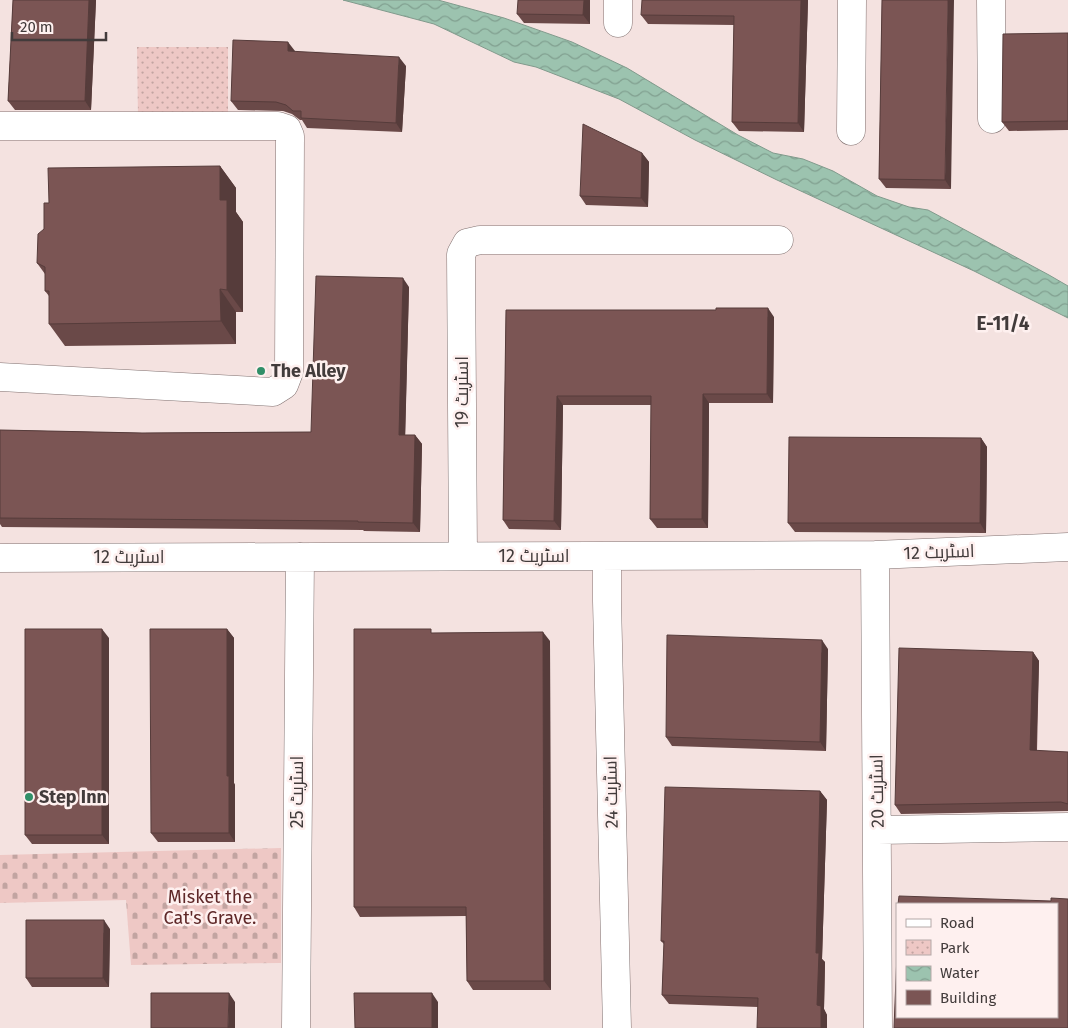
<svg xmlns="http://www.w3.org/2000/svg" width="1068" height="1028" viewBox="0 0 1068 1028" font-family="'Fira Sans',Cairo,sans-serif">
<defs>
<pattern id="cemetery-stones" width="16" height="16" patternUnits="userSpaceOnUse" patternTransform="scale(1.25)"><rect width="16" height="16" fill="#eec8c5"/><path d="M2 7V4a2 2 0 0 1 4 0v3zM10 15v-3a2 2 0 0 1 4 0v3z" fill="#c2a4a1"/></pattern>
<pattern id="park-dots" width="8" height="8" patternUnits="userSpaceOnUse" patternTransform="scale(1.25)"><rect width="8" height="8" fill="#eec8c5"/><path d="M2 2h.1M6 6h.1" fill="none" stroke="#c2a4a1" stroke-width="1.8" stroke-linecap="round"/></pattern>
<pattern id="water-waves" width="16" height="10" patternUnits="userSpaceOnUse" patternTransform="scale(1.25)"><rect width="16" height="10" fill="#9cc3af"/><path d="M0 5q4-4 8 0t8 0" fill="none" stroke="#81a090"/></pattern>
</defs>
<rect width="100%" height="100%" fill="#f4e2e0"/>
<!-- cemetery -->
<path fill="url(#cemetery-stones)" d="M281 848V963L131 965 126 900 0 903V855Z"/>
<!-- park -->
<path fill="url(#park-dots)" d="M137 47H228V118H138Z"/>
<!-- water -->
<path fill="url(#water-waves)" stroke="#819a8c" d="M343 0H438L504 18 572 42 627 68 738 135 773 153 803 159 833 171 877 196 909 207 928 210 1049 275 1068 286V318L974 271 777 180 695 140 619 99 536 67 514 62 434 24Z"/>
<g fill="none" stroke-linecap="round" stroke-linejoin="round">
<!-- minor casing -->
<g stroke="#817170" stroke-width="29">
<path id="minor" d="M991 0 992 119
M618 23V0
M0 126H278L287 129 290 136 289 372 284 385 273 392 0 377
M851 131 852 0
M875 555 878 1028
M463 556 461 254 467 243 480 240H779
M607 556V601L617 1028
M0 558 875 555 1068 547
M878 830 1068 827
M296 1028 300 557"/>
</g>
<!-- minor -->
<use href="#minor" stroke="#fff" stroke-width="28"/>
</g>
<!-- wall -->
<path fill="#6a4948" d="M13 0H96L91 110H15L8 101Z
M590 0V24L524 23 517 14Z
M808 0 804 132 739 131 732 122 734 25 648 24 641 15Z
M882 0 951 189 886 188 879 179Z
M1068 33V130L1009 131 1002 122Z
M295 51V52L406 66 402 132 307 128 302 120H300L292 114 283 111 238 110 231 101Z
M642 153 649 162 648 207 586 205 580 196Z
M220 166 236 188V212L243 222V312H236V344L65 346 49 324V296L45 291V274L37 263 44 229 49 203Z
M409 287 405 435H415L422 444 420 532 364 531 363 530 2 527 0 524V430L142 433 311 432Z
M506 310 774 317 773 403H709L708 528H657L650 519 651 405H563L561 530 509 529 503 520Z
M981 438 987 447 986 533 795 532 788 523Z
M227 629 234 638V783L235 785V842H158L151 833Z
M433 633 550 641 551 990H473L467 981 466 916 360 917 354 907Z
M109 638V844H32L25 835Z
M828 649 826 751 672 746 666 737Z
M1033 652 1039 661 1037 751 1068 752V811L901 814 895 805Z
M820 791 827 800 822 959 825 962 824 1009 827 1015 758 1007 669 1004 662 995 664 944 661 941Z
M110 929 109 987H32L26 978Z"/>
<!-- shaded-wall -->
<path fill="#563c3b" d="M89 0H96L91 110 85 101Z
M584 0H590V24L583 15Z
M801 0H808L804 132 798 123Z
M948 0H954L951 189 945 180Z
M288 42 295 51 294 60 288 51Z
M399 57 406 66 402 132 396 123Z
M642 153 649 162 648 207 641 198Z
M220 166 236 188V212L243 222V312L227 290 220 200Z
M403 278 409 287 405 444 399 435Z
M220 289 236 312V344L221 321Z
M768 308 774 317 773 403 767 394Z
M703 394 709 403 708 528 702 519Z
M557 396 563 405 561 530 554 521Z
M415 435 422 444 420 532 413 523Z
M981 438 987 447 986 533 980 523Z
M102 629 109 638V844L102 835Z
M227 629 234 638V783L235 785V842L229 833 227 776Z
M543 632 550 641 551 990 544 981Z
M822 640 828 649 826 751 820 742Z
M1033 652 1039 661 1036 759 1030 750Z
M820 791 827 800 822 959 825 962 824 1009 827 1015V1028H821L817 1005 816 953Z
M104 920 110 929 109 987 103 978Z
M229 993 235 1002V1028H228Z
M432 993 438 1002V1028H432Z"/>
<!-- building -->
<path fill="#7b5554" stroke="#563c3b" d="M13 0H89L85 101H8Z
M518 0H584L583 15 517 14Z
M642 0H801L798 123 732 122 734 16 641 15Z
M882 0H948L945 180 879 179Z
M1068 33V121L1002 122 1003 34Z
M233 40 288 42V51L399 57 396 123 301 118V111H293L286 105 276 102 231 101Z
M583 124 642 153 641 198 580 196Z
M220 166V200H227V290L220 289 221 321 49 324V291H45V267L37 263 38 234 44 229V203H49L48 168Z
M316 276 403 278 399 435H415L413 523 358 522V521L0 518V430L142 433 311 432Z
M716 308H768L767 394H703L702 519H650L651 396H557L554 521 503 520 506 310H716Z
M789 437 981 438 980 523H788Z
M25 629H102V835H25Z
M150 629H227V776H229V833H151Z
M354 629H431V633L543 632 544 981H467L466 907H354Z
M667 635 822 640 820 742 666 737Z
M899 648 1033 652 1030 750 1068 752V804L1061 802 895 805Z
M665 787 820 791 816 953H819L817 1005 821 1006V1028H757L758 998 662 995 664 941H661Z
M899 896 1051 901V898L1068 899V1028H894L897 954V1017H1057V904H898Z
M26 920H104L103 978H26Z
M151 993H229L228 1028H151Z
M354 993H432V1028H355Z"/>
<!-- markers -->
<g fill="#308f68" stroke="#fef0ef" stroke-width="2">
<circle cx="261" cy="371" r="5"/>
<circle cx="29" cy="797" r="5"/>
</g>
<g text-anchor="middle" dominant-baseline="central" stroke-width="5" stroke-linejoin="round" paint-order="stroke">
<!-- poi labels -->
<g font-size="18" font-weight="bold" fill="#423b3b" stroke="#fef0ef" text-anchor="start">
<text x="271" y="371">The Alley</text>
<text x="39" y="797">Step Inn</text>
</g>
<!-- street labels -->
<g font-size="18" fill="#423b3b" stroke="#fef0ef">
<text transform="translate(462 392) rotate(-90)">اسٹریٹ 19</text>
<text transform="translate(939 552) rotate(-2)">اسٹریٹ 12</text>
<text x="534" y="556">اسٹریٹ 12</text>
<text x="129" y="557">اسٹریٹ 12</text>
<text transform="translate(877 791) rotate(-91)">اسٹریٹ 20</text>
<text transform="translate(297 792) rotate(-90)">اسٹریٹ 25</text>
<text transform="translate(611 792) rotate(-91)">اسٹریٹ 24</text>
</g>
<!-- park labels -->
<g font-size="18" fill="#5e2727" stroke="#fef0ef">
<text x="210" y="897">Misket the<tspan x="210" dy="21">Cat's Grave.</tspan></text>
</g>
<!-- neighbourhood labels -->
<g font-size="19" font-weight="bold" fill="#423b3b" stroke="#fef0ef">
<text x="1003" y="323">E-11/4</text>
</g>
</g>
<!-- legend -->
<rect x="896" y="903" width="162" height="115" fill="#fef0ef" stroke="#b3a8a7"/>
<rect x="906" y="919" width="25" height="8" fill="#ffffff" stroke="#b3a8a7"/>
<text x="940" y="928" font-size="15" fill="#423b3b">Road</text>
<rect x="906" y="940" width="25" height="15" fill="url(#park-dots)" stroke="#b3a8a7"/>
<text x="940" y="953" font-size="15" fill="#423b3b">Park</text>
<rect x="906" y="966" width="25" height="15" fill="url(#water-waves)" stroke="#b3a8a7"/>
<text x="940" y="978" font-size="15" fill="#423b3b">Water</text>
<rect x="906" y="990" width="25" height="15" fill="#7b5554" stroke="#b3a8a7"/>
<text x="940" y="1003" font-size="15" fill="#423b3b">Building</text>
<!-- scale -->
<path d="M12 32v8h94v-8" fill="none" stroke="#423b3b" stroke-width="2.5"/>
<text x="20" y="32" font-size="15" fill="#423b3b" stroke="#fef0ef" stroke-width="4" paint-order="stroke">20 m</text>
</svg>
